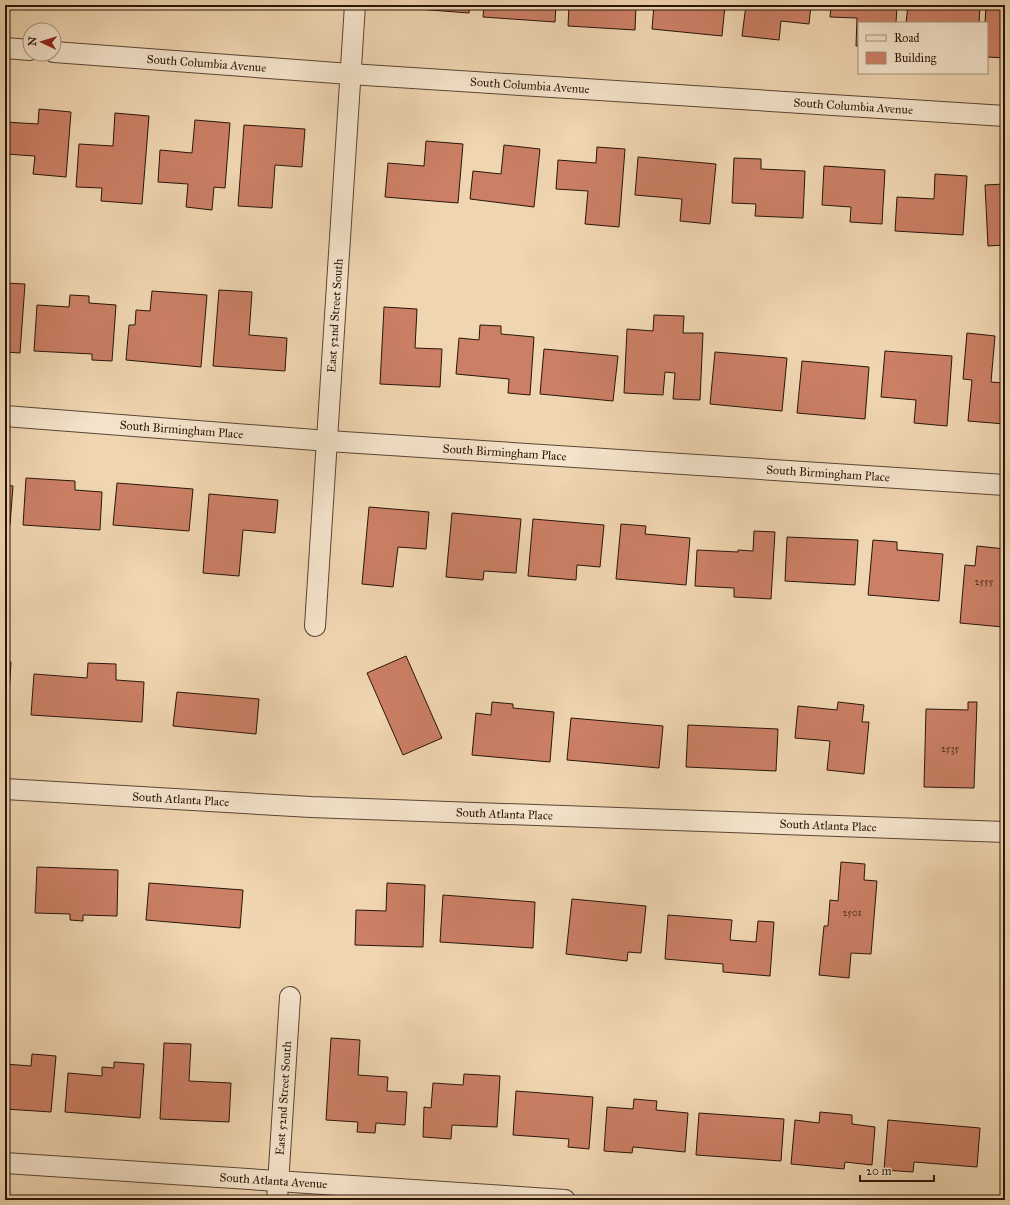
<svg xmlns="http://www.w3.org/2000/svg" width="1010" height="1205" viewBox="0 0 1010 1205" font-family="'IM FELL Great Primer',serif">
<rect width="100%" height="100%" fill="#efd5b0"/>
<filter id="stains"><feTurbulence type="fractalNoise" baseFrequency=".005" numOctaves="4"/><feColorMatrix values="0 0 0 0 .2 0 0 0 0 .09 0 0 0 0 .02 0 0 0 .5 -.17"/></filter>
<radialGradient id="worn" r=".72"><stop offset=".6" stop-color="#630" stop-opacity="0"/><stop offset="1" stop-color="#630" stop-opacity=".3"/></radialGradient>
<!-- building -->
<path fill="#cb7f65" stroke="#291509" d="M262 5H308L307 9 262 6Z
M404 5H470L469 13 404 8Z
M484 5H556L555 22 483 17Z
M569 5H636L635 30 568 26Z
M654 5H725L722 36 652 29Z
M746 5H811L809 24 781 21 779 40 742 36Z
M831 5H897L896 23H859V46H856L857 18 830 17Z
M908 5H980L979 23H906Z
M986 5H1005V58L987 57V23H985Z
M39 109 71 112 66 177 33 174 35 156 5 154V122L38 124Z
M115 113 149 116 142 204 101 201 102 188 76 187 79 144 113 146Z
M195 120 230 123 225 188 214 187 212 210 186 207 188 184 158 182 160 150 192 153Z
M244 125 305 129 302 167 275 165 272 208 238 206Z
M426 141 463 144 458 203 385 197 388 163 424 166Z
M504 145 540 149 534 207 470 199 473 171 501 174Z
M597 147 625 149 619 227 585 224 588 191 556 189 558 160 596 163Z
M638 157 716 164 710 224 680 221 682 199 635 195Z
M734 158 761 159V169L805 171 803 218 755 216 756 204 732 203Z
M824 166 885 170 882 224 850 222 851 207 822 205Z
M935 174 967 176 963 235 895 231 897 197 934 199Z
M1005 184V245L988 246 985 185Z
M5 283 25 284 20 353 5 352Z
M219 290 252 292 249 335 287 338 285 371 213 366Z
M152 291 207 295 201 367 126 360 129 325H135L136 310 150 311Z
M70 295 89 296V303L116 305 112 361 92 360V354L34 351 37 305 69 307Z
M384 307 417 309 415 348 442 349 440 387 380 384Z
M654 315 684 316 683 333H703L700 400 673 399 675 373 665 372 663 395 624 393 627 329 653 331Z
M480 325 501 326V334L534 337 530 395 508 393 509 379 456 374 459 338 479 340Z
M967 333 995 336 991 382 1005 383V424L968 421 972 380 963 379Z
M544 349 618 356 613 401 540 394Z
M885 351 952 356 947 426 914 423 916 400 881 397Z
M715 352 787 358 782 411 710 404Z
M802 361 869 367 865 419 797 413Z
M26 478 75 481V490L102 492 100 530 23 525Z
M117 483 193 489 189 531 113 525Z
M5 485 13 486 10 525H5Z
M209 494 278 500 275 533 243 530 239 576 203 573Z
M369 507 429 512 426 549 398 547 393 587 362 584Z
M452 513 521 519 516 573 484 571 483 580 446 577Z
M533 519 604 525 600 567 577 565 576 580 528 576Z
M621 524 646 526 645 534 690 538 686 585 616 579Z
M754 531 775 532 771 599 734 597V588L695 586 697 550 738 552V550L753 551Z
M787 537 858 540 855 585 785 581Z
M873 540 897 542V550L943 554 939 601 868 595Z
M977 546 1005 549V597L1003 627 960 623 965 565 975 566Z
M406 656 442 738 403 755 367 673Z
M5 662H11L8 714H5Z
M88 663 116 664V680L144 682 142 722 31 715 34 674 87 678Z
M177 692 259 699 256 734 173 726Z
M492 702 513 704V708L554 712 550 762 472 755 476 713 491 715Z
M838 702 864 705 862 722H869L864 774 827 770 830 741 795 738 798 706 837 710Z
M968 702H977L974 788 924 787 926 709 968 710Z
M571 718 663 726 659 768 567 760Z
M688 725 778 729 776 771 686 767Z
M841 862 865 864 864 880 877 881 871 954 851 953 849 978 819 975 824 926H828L830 900 838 901Z
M37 867 118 870 117 916 83 915V921L70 920V914L35 913Z
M149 883 243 890 240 928 146 920Z
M387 883 425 885 423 947 355 945 356 910 386 911Z
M443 895 535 902 533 948 440 942Z
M572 899 646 906 641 953 628 952 627 961 566 954Z
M668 915 732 920 730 940 756 942 758 921 774 922 770 976 723 972V964L665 959Z
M331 1038 360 1040 358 1075 388 1077 387 1091 407 1092 405 1125 376 1123 375 1133 357 1132 358 1122 326 1120Z
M164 1043 191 1044 189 1081 231 1083 229 1122 160 1119Z
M32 1054 56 1056 51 1112 5 1109V1064L31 1066Z
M114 1062 144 1064 140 1118 65 1112 68 1073 102 1076V1067L114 1068Z
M464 1074 500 1076 497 1127 452 1125 451 1139 423 1137 424 1107 431 1108 433 1083 463 1085Z
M516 1091 593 1097 589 1149 568 1147 569 1139 513 1135Z
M634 1099 657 1101 656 1110 688 1113 685 1152 633 1147 632 1153 604 1151 607 1107 633 1109Z
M820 1112 852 1115V1124L875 1127 872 1165 845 1162 844 1169 791 1164 795 1120 819 1123Z
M699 1113 784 1119 781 1161 696 1155Z
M888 1120 980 1128 977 1167 914 1162 913 1172 884 1170Z"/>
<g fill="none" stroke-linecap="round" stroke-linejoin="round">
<!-- street casing -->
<g stroke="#5a4533" stroke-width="22">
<g id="street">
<path d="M5 48 30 50"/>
<path id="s1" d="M54 52 350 74 1005 116"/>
<path id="s2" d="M5 416 328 441 1005 485"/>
<path id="s3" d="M315 626 355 5"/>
<path id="s4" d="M5 789 311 807 1005 832"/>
<path id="s5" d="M5 1163 565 1200"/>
<path id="s6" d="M277 1200 290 997"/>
</g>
</g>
<!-- street -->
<use href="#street" stroke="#f5e4cc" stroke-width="20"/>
</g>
<g text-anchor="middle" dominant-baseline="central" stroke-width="3" stroke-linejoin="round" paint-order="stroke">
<!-- number labels -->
<g font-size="10" fill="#523020">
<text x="984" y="582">2555</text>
<text x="950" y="749">2535</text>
<text x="852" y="913">2501</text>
</g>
<!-- street labels -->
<g font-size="12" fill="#291509" stroke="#f5e4cc">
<text stroke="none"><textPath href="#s1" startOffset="153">South Columbia Avenue</textPath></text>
<text stroke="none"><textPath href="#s1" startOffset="477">South Columbia Avenue</textPath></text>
<text stroke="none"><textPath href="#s1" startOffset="801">South Columbia Avenue</textPath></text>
<text stroke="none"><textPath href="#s3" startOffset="311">East 52nd Street South</textPath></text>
<text stroke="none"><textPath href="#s2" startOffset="177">South Birmingham Place</textPath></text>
<text stroke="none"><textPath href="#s2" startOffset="501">South Birmingham Place</textPath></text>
<text stroke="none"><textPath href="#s2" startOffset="825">South Birmingham Place</textPath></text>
<text stroke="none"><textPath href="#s4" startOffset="176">South Atlanta Place</textPath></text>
<text stroke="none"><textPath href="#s4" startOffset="500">South Atlanta Place</textPath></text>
<text stroke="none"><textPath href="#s4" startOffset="824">South Atlanta Place</textPath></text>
<text stroke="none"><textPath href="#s6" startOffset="102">East 52nd Street South</textPath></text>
<text stroke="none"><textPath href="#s5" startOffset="269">South Atlanta Avenue</textPath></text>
</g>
</g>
<!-- margin -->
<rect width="1010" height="1205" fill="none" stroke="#efd5b0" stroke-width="20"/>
<rect x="6" y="6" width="998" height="1193" fill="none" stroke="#291509" stroke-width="2"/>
<rect x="10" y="10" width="990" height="1185" fill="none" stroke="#291509"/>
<!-- legend -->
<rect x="858" y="22" width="130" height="52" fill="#f5e4cc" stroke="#a3917e"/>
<rect x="866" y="35" width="20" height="6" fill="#f5e4cc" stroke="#a3917e"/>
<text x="894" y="42" font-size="12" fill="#291509">Road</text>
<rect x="866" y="52" width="20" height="12" fill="#cb7f65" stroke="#a3917e"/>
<text x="894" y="62" font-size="12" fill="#291509">Building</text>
<!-- north arrow -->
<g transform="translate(42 42) rotate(274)"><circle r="19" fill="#f5e4cc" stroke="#a3917e"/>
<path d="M0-3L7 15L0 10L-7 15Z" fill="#8f2418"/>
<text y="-6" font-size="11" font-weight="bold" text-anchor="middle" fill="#291509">N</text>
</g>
<!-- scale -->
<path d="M860 1175v6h74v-6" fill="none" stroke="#291509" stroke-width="2"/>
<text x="866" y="1175" font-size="12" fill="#291509" stroke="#f5e4cc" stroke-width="3" paint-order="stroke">20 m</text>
<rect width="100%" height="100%" filter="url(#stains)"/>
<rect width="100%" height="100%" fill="url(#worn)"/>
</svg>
